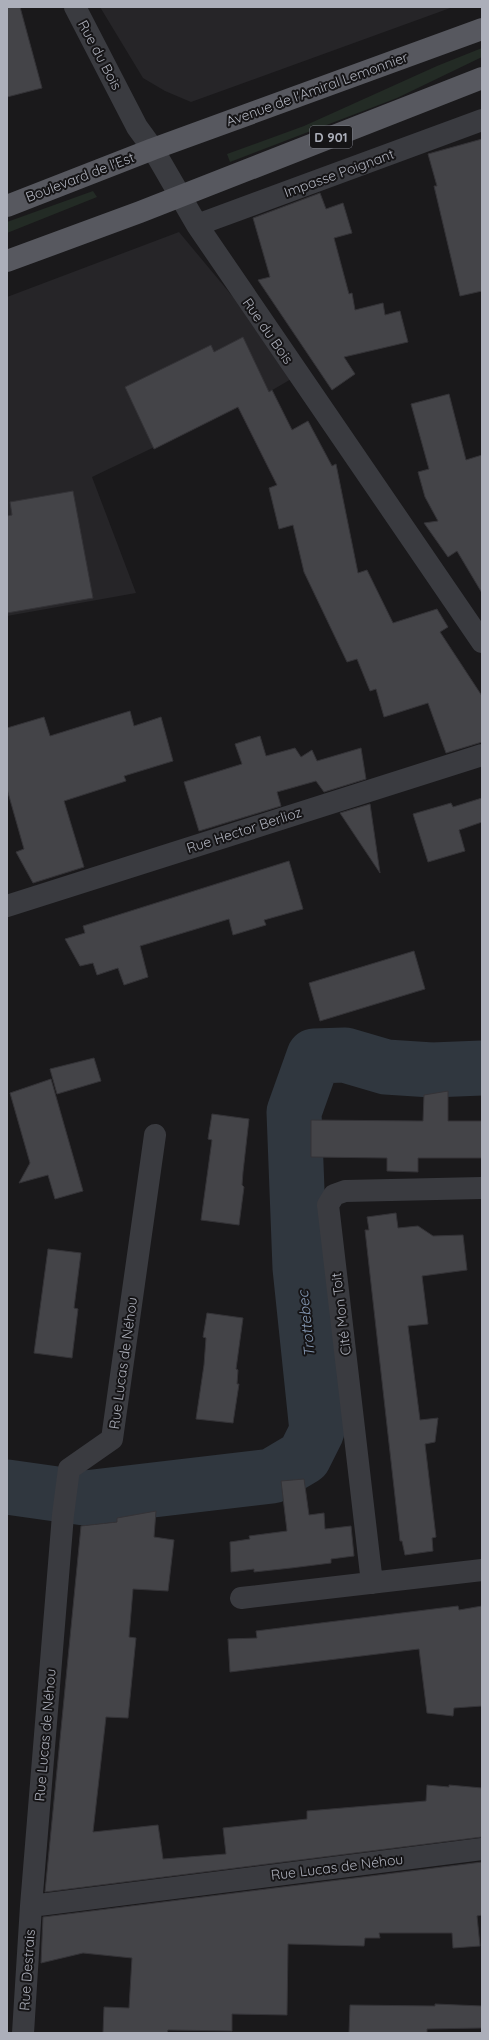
<svg xmlns="http://www.w3.org/2000/svg" width="489" height="2040" viewBox="0 0 489 2040" font-family="Quicksand,sans-serif">
<rect width="100%" height="100%" fill="#1a191b"/>
<!-- built -->
<path fill="#262528" d="M100 7H453L191 102 165 91 143 78Z
M179 232 298 375 269 392 92 477 136 593 7 616V297Z"/>
<!-- green -->
<path fill="#232b25" d="M482 48V57L397 98 230 162 227 154 304 126 437 66Z
M93 191 97 197 7 233V222Z"/>
<g fill="none" stroke-linecap="round" stroke-linejoin="round">
<!-- river -->
<path stroke="#30373f" stroke-width="55" d="M7 1487 85 1498 272 1476 304 1457 317 1431 300 1268 294 1112 314 1056 345 1055 386 1067 432 1070 482 1068"/>
</g>
<!-- building -->
<path fill="#444448" stroke="#343337" d="M7 7H20L42 88 7 97Z
M482 139V291L460 296 434 186H437L428 154Z
M320 193 326 209 343 203 352 233 334 238 349 294 352 293 355 310 383 303 385 315 400 311 408 342 344 357 355 374 332 390 258 280 270 277 253 218Z
M243 337 269 392 272 390 292 430 308 421 332 466 336 464 358 573 367 570 393 623 437 609 448 627 440 632 482 696V742L446 753 428 703 384 717 376 689 370 691 357 659 347 662 304 572 293 525 279 529 269 488 277 485 238 407 154 449 125 387 211 345 214 352Z
M449 394 466 460 482 455V593L457 551 448 557 424 523 438 521 425 497 418 472 429 469 411 404Z
M73 491 93 598 7 613V516L12 515 10 502Z
M130 711 134 726 161 717 173 761 124 776 126 781 64 801 84 867 33 883 16 852 24 849 7 789V728L44 717 50 736Z
M260 736 266 756 295 748 301 757 312 750 317 761 361 748 366 779 324 792 316 781 277 792 281 806 199 831 184 782 242 764 235 744Z
M482 798V822L459 830 465 851 428 862 413 814 451 803 453 807Z
M370 804 380 873 340 813Z
M289 861 303 909 264 920 266 925 233 935 229 919 140 946 148 977 124 985 118 968 97 975 93 963 80 966 65 939 85 933 83 926Z
M414 951 425 989 320 1021 309 983Z
M94 1058 101 1081 57 1094 50 1069Z
M51 1079 83 1191 55 1199 48 1175 19 1183 30 1163 10 1093Z
M448 1091V1121H482V1158H418V1172L387 1171V1158L311 1157V1120L423 1121 424 1095Z
M212 1114 249 1119 243 1172 242 1185 244 1187 239 1225 201 1220 212 1140 208 1139Z
M396 1213 398 1228 418 1226 433 1236 463 1235 467 1270 422 1276 428 1324 408 1326 420 1420 438 1418 435 1442 425 1444 436 1537 432 1538 433 1551 405 1555 402 1541H400L365 1230H369L367 1217Z
M48 1249 81 1253 74 1308 78 1309 72 1358 34 1353Z
M207 1313 243 1318 236 1369 238 1370 237 1384H239L233 1423 196 1419 204 1365 206 1338 203 1337Z
M304 1479 309 1515 324 1513 325 1529 351 1526 354 1556 331 1559V1563L291 1568 254 1572V1569L231 1572 230 1542 250 1539 249 1536 287 1531 281 1481Z
M156 1511 154 1537 174 1540 168 1591 133 1589 129 1637 136 1638 128 1718 106 1717 93 1832 158 1825 163 1859 226 1854 223 1828 307 1819V1811L426 1801 427 1785 449 1787V1785L482 1788V1837L45 1892 81 1526 117 1522V1518Z
M458 1606 459 1610 482 1606V1706L454 1708 453 1716 427 1713 419 1649 230 1672 228 1639 257 1638 256 1631Z
M482 1862V1915L477 1916 480 1946 453 1948 452 1933H379L380 1938H365L364 1946 288 1944 287 2015 232 2014V2031L168 2030 167 2033H103L104 2007 129 2008 132 1958 83 1953 41 1963 43 1917Z
M435 2004 482 2006V2028L427 2029V2033H349L350 2005 435 2006Z"/>
<g fill="none" stroke-linecap="round" stroke-linejoin="round">
<!-- street -->
<path stroke="#3a3b40" stroke-width="22" d="M75 7 137 127 153 149 197 225 482 642
M197 225 482 120
M7 906 482 755
M372 1583 328 1205 334 1195 345 1191 482 1188
M241 1598 482 1570
M31 1906 482 1849
M23 2033 31 1906 63 1515 69 1469 112 1439 155 1135"/>
<!-- primary -->
<path stroke="#57585f" stroke-width="22" d="M7 206 153 149 482 29
M7 261 140 212 482 78"/>
</g>
<g text-anchor="middle" dominant-baseline="central" stroke-width="4" stroke-linejoin="round" paint-order="stroke">
<!-- shield labels -->
<rect fill="#151416" stroke="#7f8089" stroke-width="1" x="310" y="126" width="42" height="22" rx="3"/>
<g font-size="13" font-weight="bold" fill="#acafba">
<text x="331" y="137">D 901</text>
</g>
<!-- street labels -->
<g font-size="14" fill="#acafba" stroke="#151416">
<text transform="translate(100 55) rotate(62)">Rue du Bois</text>
<text transform="translate(317 89) rotate(-20)">Avenue de l'Amiral Lemonnier</text>
<text transform="translate(339 173) rotate(-20)">Impasse Poignant</text>
<text transform="translate(80 177) rotate(-21)">Boulevard de l'Est</text>
<text transform="translate(268 331) rotate(55)">Rue du Bois</text>
<text transform="translate(244 830) rotate(-18)">Rue Hector Berlioz</text>
<text transform="translate(341 1314) rotate(-97)">Cité Mon Toit</text>
<text transform="translate(123 1363) rotate(-82)">Rue Lucas de Néhou</text>
<text transform="translate(45 1735) rotate(-85)">Rue Lucas de Néhou</text>
<text transform="translate(337 1867) rotate(-7)">Rue Lucas de Néhou</text>
<text transform="translate(27 1970) rotate(-86)">Rue Destrais</text>
</g>
<!-- water labels -->
<g font-size="15" font-style="italic" fill="#8599b4" stroke="#151416">
<text transform="translate(306 1324) rotate(-96)">Trottebec</text>
</g>
</g>
<!-- border -->
<rect width="489" height="2040" fill="none" stroke="#acafba" stroke-width="16"/>
</svg>
